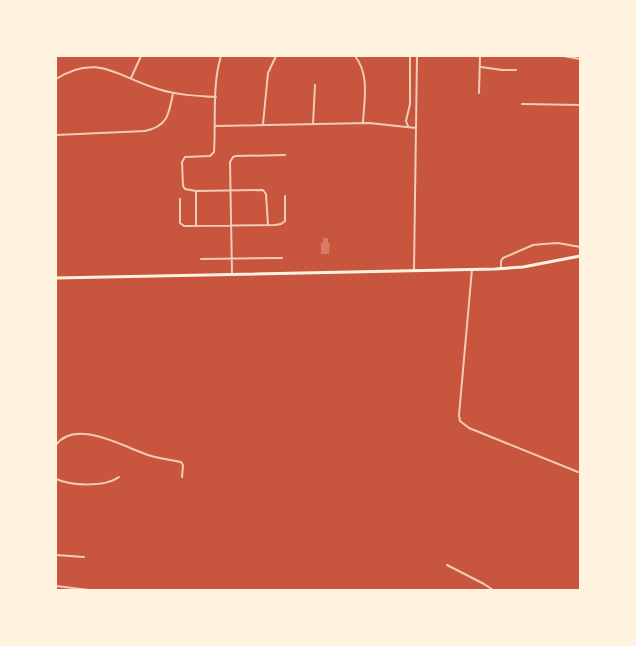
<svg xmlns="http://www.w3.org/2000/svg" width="636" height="646" viewBox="0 0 636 646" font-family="'Nunito Sans',sans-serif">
<rect width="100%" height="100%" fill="#c8553d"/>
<!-- building -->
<path fill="#d67c66" d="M323 238H328V243H330L329 254H321V243H323Z"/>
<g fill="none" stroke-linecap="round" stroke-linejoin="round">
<!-- minor -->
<path stroke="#f1ccb7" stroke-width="2" d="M221 56C212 84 216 123 214 152L210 156 185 157 182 162 183 186 185 189 196 191 263 190 266 194 268 225
M355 56C370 75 364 100 363 123
M563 56 580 59
M481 67 502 70H516
M131 78 141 56
M56 79C98 52 119 78 158 89 177 95 196 96 216 97
M479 93 480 56
M522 104 580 105
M263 124 268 73 276 56
M313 124 315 85
M215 126 369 123 416 128
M408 126 406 121 410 104V56
M56 135 145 131C168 126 169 114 173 93
M180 199V223L184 226 275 225 281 224 285 221V196
M196 226V191
M201 259 282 258
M501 268V261L503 258 533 245 543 244 558 243 580 247
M472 269 459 415 460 421 469 428 578 472
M414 270 417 56
M232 274 230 162 233 157 236 156 285 155
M56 445C75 418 124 447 148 455 158 458 170 460 181 462L183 465 182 477
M56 479C71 486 106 487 119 477
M56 555 84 557
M447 565 484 584 493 590
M56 586 89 590"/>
<!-- primary -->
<path stroke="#fff3e0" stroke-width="3" d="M56 278 495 269 523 267 580 256"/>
</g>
<!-- border -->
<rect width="636" height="646" fill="none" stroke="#fff3e0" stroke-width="114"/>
</svg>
